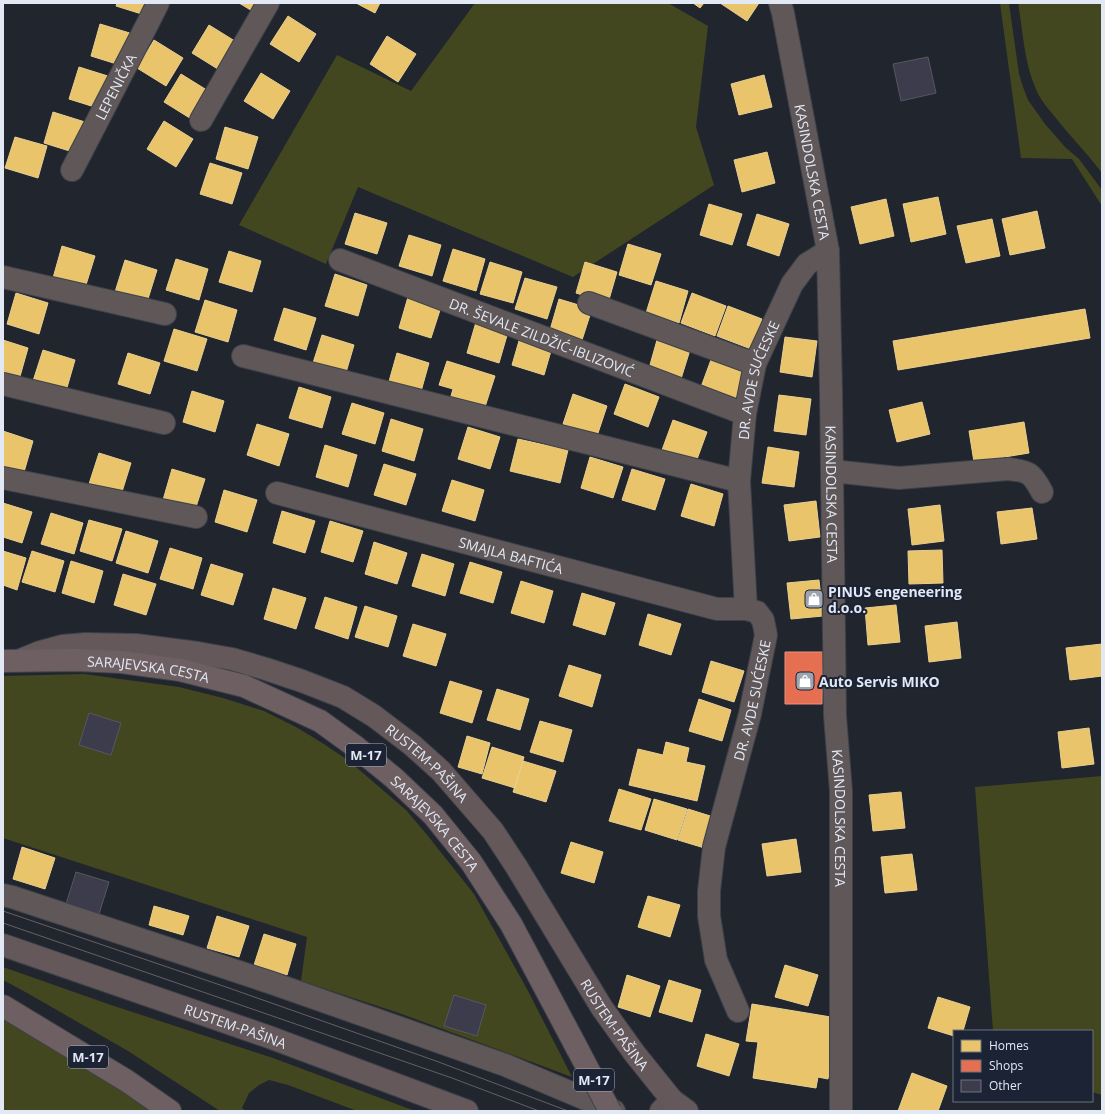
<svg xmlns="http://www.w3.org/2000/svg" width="1105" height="1114" viewBox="0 0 1105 1114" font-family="'Open Sans',sans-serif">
<rect width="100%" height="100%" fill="#21252e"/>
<!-- green -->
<path fill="#434720" d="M475 3H668L708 26 696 127 714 185 573 277 358 187 326 264 239 225 337 55 411 91Z
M1000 3H1009L1019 74 1023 87 1028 100 1045 124 1065 147 1079 159 1102 190V206L1072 159 1021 158Z
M1018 3H1102V173C1087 153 1070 136 1055 117 1048 108 1040 100 1036 89 1024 63 1023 31 1018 3Z
M84 674 179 687 223 698 264 711 296 727 324 744 349 761 406 810 428 836 474 894 527 989 572 1077 399 1013 301 981 307 937 3 838V676Z
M1102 776V1095L1092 1092V1031H993L975 787Z
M3 967 111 1005 273 1058 415 1111H357L288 1085 269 1080 259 1085 249 1093 242 1108 246 1111H220L128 1051 29 994 3 980Z
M3 1016 108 1080 150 1111H3Z"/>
<!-- homes -->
<path fill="#e9c46a" stroke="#e7cf93" d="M117 3H152L148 16 116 6Z
M239 3H260L254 12Z
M356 3H380L375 13Z
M693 3H704L700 8Z
M720 3H759L747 21Z
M288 16 316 34 299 62 270 44Z
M100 24 133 34 123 66 91 56Z
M209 25 238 43 221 71 192 53Z
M387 36 416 54 398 82 370 64Z
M154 40 183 58 166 86 137 68Z
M79 67 111 77 101 109 69 99Z
M261 73 290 91 273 119 244 101Z
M181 74 210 92 193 120 164 102Z
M764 75 772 107 739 115 731 84Z
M53 112 85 122 76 153 44 143Z
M164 121 193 139 176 167 147 149Z
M225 127 258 137 248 169 216 159Z
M15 137 47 146 38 178 5 168Z
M767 152 775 183 742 192 734 160Z
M210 163 242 173 232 204 200 194Z
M938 197 946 234 911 242 903 204Z
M886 199 894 236 860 244 851 207Z
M709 204 742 214 732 245 700 235Z
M1037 211 1045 248 1010 255 1002 219Z
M355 213 387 223 377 254 345 244Z
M757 214 789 224 779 256 747 245Z
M992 219 1000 256 966 263 957 226Z
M409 235 441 245 432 276 399 266Z
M628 244 661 254 651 285 619 275Z
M62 246 95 256 85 288 53 278Z
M453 249 485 259 476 291 443 281Z
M229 251 261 261 252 292 219 282Z
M176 259 208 269 199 300 166 290Z
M125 260 157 270 147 302 115 292Z
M490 262 522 272 513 303 480 294Z
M585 262 617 272 608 303 576 293Z
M335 274 367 285 358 316 325 306Z
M525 278 557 287 547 319 515 309Z
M656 281 688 291 679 323 646 313Z
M16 293 48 303 39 334 7 324Z
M692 293 726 306 715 336 681 323Z
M408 297 441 307 431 338 399 328Z
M559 299 592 309 582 340 550 330Z
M205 300 237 310 228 342 195 332Z
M728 306 762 319 751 349 717 336Z
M284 308 316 318 306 350 274 340Z
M1085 309 1090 338 898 370 893 341Z
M476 322 508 332 499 363 467 353Z
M174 329 207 339 197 371 164 361Z
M521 334 553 344 544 375 512 365Z
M322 335 354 345 345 376 312 366Z
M785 337 817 341 812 377 780 372Z
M3 340 28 348 19 380 3 375Z
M657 340 690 350 680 382 648 372Z
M43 350 75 360 66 391 33 381Z
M128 353 160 363 150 394 118 384Z
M397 353 429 363 420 395 388 385Z
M712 357 746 370 735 400 701 387Z
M447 361 495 376 483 413 449 403 453 389 439 385Z
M625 384 659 397 648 427 614 414Z
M299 387 331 397 322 428 289 418Z
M192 391 224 401 215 432 183 422Z
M573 394 607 406 597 436 563 424Z
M779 395 811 399 806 435 774 431Z
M922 402 930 434 897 442 889 410Z
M352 403 384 413 375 444 342 434Z
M391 419 423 429 414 461 382 451Z
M673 420 707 432 696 462 662 450Z
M1024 422 1029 453 974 462 969 431Z
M257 424 289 434 279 466 247 455Z
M468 427 500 437 490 469 458 459Z
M3 431 33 441 24 472 3 466Z
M518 439 568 450 560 483 510 471Z
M325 445 357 455 348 487 316 477Z
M768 447 799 452 794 487 762 483Z
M99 453 131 463 121 495 89 484Z
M590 457 623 467 613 498 581 488Z
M384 464 416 474 406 505 374 495Z
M172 469 205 479 195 510 163 500Z
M632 469 665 479 655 510 622 500Z
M452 480 484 490 475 521 442 511Z
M691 484 723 494 714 526 681 516Z
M224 490 257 500 247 532 215 522Z
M816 501 820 537 789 541 784 505Z
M3 503 32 512 22 543 3 537Z
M940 505 944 541 912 545 908 509Z
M1032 508 1037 539 1001 544 997 512Z
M282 511 315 521 305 553 273 543Z
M51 513 83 523 74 554 41 544Z
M89 520 122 529 112 561 80 551Z
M330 521 363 531 353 562 321 552Z
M126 531 158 541 148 573 116 563Z
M374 542 407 553 397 584 365 574Z
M170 548 202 558 193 589 160 579Z
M942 550 943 583 909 584 908 551Z
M3 551 26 558 17 590 3 585Z
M32 551 64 561 55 592 22 582Z
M422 554 454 564 445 596 412 586Z
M71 561 103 571 94 603 62 593Z
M470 562 502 572 493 603 460 593Z
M211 564 243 574 233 605 201 595Z
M123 574 156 584 146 615 114 605Z
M819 580 823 616 791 619 787 583Z
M521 581 553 591 544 623 511 613Z
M273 588 306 598 296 629 264 619Z
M582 593 615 603 605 635 573 625Z
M325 597 357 607 348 639 315 628Z
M896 605 900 642 868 645 865 608Z
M365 606 397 616 388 647 355 637Z
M648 614 681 624 671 655 639 645Z
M957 622 961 658 929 662 925 626Z
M413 624 446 634 436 666 403 656Z
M1102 644V676L1070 680 1066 648Z
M711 661 744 671 734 702 702 692Z
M569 665 601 675 592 707 559 696Z
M450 681 482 691 472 723 440 713Z
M497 689 529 699 520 730 487 720Z
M699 699 731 710 722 741 689 731Z
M540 721 572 730 563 762 530 752Z
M1089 728 1094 764 1062 768 1058 732Z
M467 736 490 743 482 774 458 767Z
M666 742 689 748 686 762 705 766 697 801 629 785 638 749 663 755Z
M492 747 524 757 515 788 482 778Z
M523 761 556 771 546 802 513 792Z
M619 789 651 799 641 830 609 821Z
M901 792 905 828 873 831 869 795Z
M654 799 687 809 677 840 645 830Z
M688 809 720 819 711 850 678 840Z
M796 839 801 872 767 876 762 844Z
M571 842 603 852 594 883 561 873Z
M22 847 55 858 45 889 13 879Z
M912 854 917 890 885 893 881 857Z
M648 896 680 905 670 937 638 927Z
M154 906 189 916 183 935 149 925Z
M217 916 249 926 239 957 207 948Z
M264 934 296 944 287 975 254 965Z
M785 965 818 975 808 1006 775 997Z
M627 975 660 986 650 1017 618 1007Z
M669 980 701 990 692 1022 659 1012Z
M938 997 970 1007 963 1031H954V1036L928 1028Z
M752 1004 837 1018 828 1079 818 1077 816 1088 753 1078 758 1042 746 1041Z
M706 1034 739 1044 729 1076 697 1066Z
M912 1073 947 1086 938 1111H898Z"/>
<!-- shops -->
<path fill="#e76f51" stroke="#e69382" d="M785 652H823L822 704H785Z"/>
<!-- building -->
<path fill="#3c3c4d" stroke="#565860" d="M928 57 936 93 901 101 893 64Z
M89 713 121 723 111 755 79 745Z
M76 872 109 882 99 914 66 904Z
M454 995 486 1005 477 1036 444 1026Z"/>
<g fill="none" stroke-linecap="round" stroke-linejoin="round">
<!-- minor casing -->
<g stroke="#3d4149" stroke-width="24">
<g id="minor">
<path id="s1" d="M780 3 783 13 828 251 831 391 835 716 841 791V1111"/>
<path d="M201 120 268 3"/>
<path id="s2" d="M72 170 149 21 158 3"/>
<path id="s3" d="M340 260 745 414"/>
<path d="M3 277 165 314"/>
<path d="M589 303 755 364"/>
<path d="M243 356 739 481"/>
<path d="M3 384 164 423"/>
<path d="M832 471 899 478 1008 469C1029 471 1032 473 1042 492"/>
<path d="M3 478 196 517"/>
<path id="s4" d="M277 493 717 609H746"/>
<path d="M3 895 12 897 272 983 505 1065 614 1111"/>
<path id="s5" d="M738 1011 716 960 709 916V891L714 847 750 714 766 635 763 620 757 612 746 609 739 481 745 414 755 364 792 284 807 264 828 251"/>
<path d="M661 1111 672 1100"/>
</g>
</g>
<!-- secondary casing -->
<g stroke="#3d4149" stroke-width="24">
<g id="secondary">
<path id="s6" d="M23 659 40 652 62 646 86 644 136 645 198 653 232 659 266 669 302 681 343 697 374 716 412 745 441 771 493 831 516 866 602 1008 635 1054 672 1100 687 1111"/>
<path id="s7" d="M3 945 269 1037 467 1111"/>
</g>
</g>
<!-- primary casing -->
<g stroke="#3d4149" stroke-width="24">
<g id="primary">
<path id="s8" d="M3 661 76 660 121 662 180 670 244 686 320 721 356 747 394 778 433 815 471 862 511 924 578 1050"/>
<path d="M3 1006 127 1081 170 1111"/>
</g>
</g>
<!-- minor -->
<use href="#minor" stroke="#5f5758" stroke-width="22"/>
<!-- secondary -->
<use href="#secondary" stroke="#64585a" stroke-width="22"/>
<!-- primary -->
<use href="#primary" stroke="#6e6062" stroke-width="22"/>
<!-- tram -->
<path stroke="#656064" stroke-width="1" d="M3 911 226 987 436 1061 568 1111
M3 923 452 1078 539 1111"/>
<!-- primary-bridge casing -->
<g stroke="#3d4149" stroke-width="24" stroke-linecap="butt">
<path id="primary-bridge" d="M578 1050 610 1111"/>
</g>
<!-- primary-bridge -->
<use href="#primary-bridge" stroke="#6e6062" stroke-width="22"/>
</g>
<!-- icons -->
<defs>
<g id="shop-square" transform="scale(1)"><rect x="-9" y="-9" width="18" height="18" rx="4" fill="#9ea4af" stroke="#1b2334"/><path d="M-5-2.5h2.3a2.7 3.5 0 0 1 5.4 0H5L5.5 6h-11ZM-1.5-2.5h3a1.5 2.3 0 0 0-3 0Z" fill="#fff"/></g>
</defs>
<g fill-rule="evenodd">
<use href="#shop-square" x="814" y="599"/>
<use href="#shop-square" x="805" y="681"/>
</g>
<g text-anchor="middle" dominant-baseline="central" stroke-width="4" stroke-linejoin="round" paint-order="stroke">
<!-- shield labels -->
<g fill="#1b2334" stroke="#a6adba" stroke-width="1">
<rect x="346" y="744" width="40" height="22" rx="3"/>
<rect x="68" y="1046" width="40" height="22" rx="3"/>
<rect x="574" y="1069" width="40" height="22" rx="3"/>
</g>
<g font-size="13" font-weight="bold" fill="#e2e8f4">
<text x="366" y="755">M-17</text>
<text x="88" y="1057">M-17</text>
<text x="594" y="1080">M-17</text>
</g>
<!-- street labels -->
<g font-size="14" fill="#e2e8f4" stroke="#1b2334">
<text stroke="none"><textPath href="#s2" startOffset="94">LEPENIČKA</textPath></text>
<text stroke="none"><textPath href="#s1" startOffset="172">KASINDOLSKA CESTA</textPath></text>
<text stroke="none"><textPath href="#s3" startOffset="216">DR. ŠEVALE ZILDŽIĆ-IBLIZOVIĆ</textPath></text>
<text stroke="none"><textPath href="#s5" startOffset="656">DR. AVDE SUĆESKE</textPath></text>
<text stroke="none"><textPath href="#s1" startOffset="496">KASINDOLSKA CESTA</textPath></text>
<text stroke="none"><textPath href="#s4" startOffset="242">SMAJLA BAFTIĆA</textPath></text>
<text stroke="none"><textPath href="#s8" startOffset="146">SARAJEVSKA CESTA</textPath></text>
<text stroke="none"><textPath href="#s5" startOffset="321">DR. AVDE SUĆESKE</textPath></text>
<text stroke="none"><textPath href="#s6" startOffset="437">RUSTEM-PAŠINA</textPath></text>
<text stroke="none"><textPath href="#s1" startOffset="820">KASINDOLSKA CESTA</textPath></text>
<text stroke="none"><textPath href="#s8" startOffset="482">SARAJEVSKA CESTA</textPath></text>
<text stroke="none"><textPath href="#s6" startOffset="761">RUSTEM-PAŠINA</textPath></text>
<text stroke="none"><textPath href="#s7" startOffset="246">RUSTEM-PAŠINA</textPath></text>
</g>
<!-- poi labels -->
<g font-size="14" font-weight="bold" fill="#e2e8f4" stroke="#1b2334" text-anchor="start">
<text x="828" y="591">PINUS engeneering<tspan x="828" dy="16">d.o.o.</tspan></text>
<text x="819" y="681">Auto Servis MIKO</text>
</g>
</g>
<!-- border -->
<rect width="1105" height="1114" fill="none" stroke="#e2e8f4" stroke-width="8"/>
<!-- legend -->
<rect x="953" y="1030" width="140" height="72" fill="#1b2334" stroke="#6b7281"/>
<rect x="961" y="1040" width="20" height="12" fill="#e9c46a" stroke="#6b7281"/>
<text x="989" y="1050" font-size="12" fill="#e2e8f4">Homes</text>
<rect x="961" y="1060" width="20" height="12" fill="#e76f51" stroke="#6b7281"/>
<text x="989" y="1070" font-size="12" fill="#e2e8f4">Shops</text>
<rect x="961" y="1080" width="20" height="12" fill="#3c3c4d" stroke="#6b7281"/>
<text x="989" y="1090" font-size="12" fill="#e2e8f4">Other</text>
</svg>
